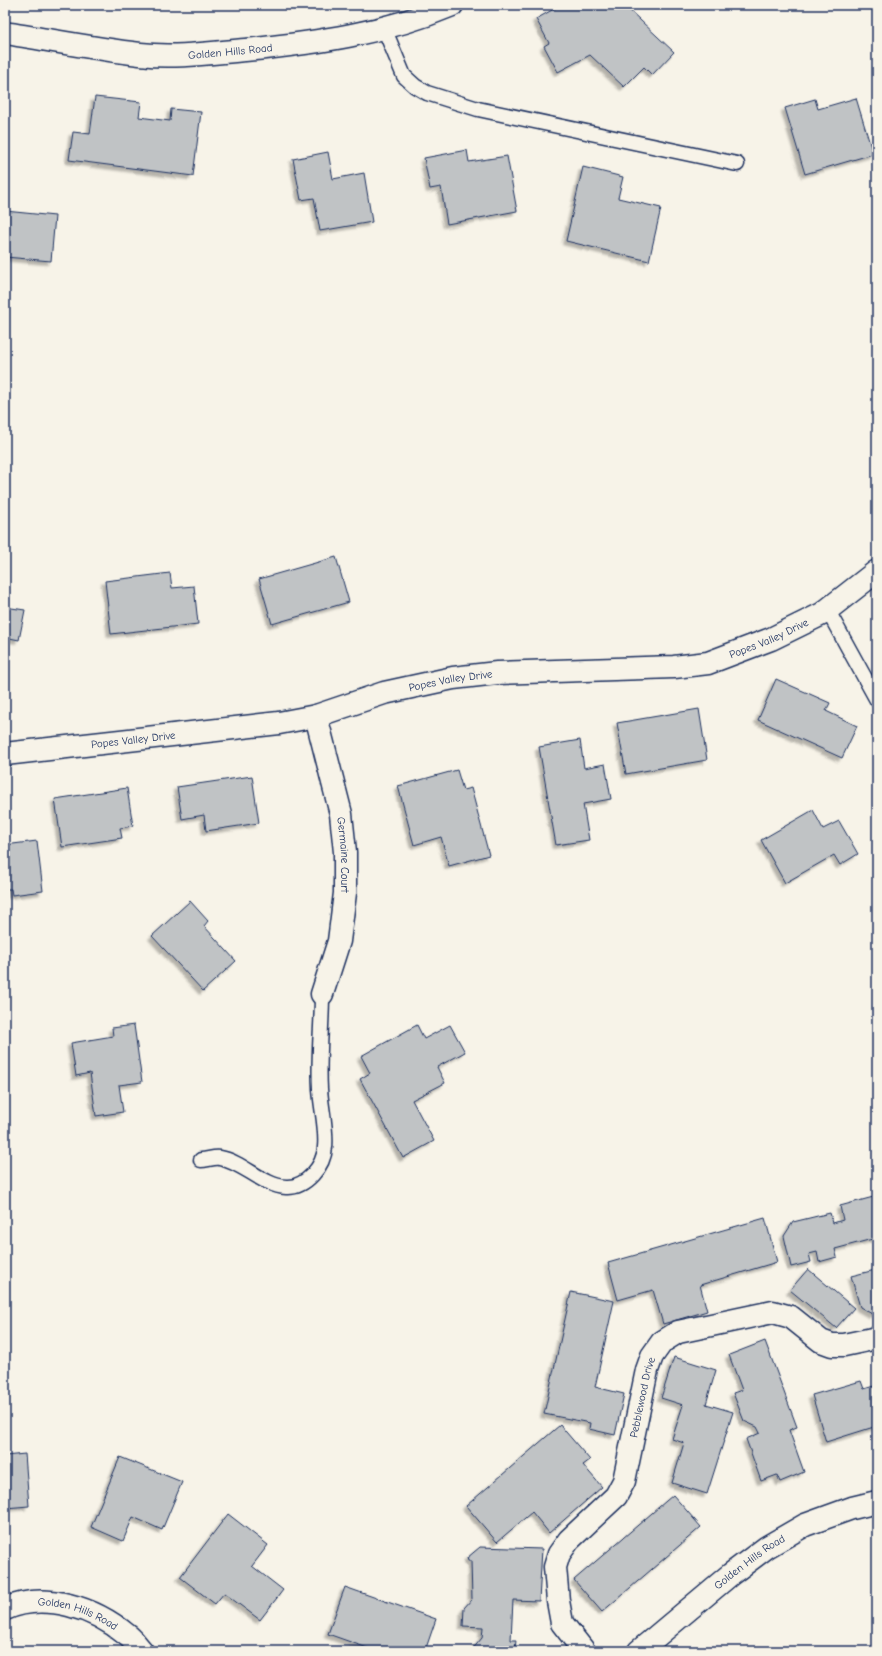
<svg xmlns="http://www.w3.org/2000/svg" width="882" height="1656" viewBox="0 0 882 1656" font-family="'Comic Neue',sans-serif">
<defs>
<filter id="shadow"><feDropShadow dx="-3.5" dy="3.5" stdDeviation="1" flood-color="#0004"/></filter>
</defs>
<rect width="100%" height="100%" fill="#f7f3e8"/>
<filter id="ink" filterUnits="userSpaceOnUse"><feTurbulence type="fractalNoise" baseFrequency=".025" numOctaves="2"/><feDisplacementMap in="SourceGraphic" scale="8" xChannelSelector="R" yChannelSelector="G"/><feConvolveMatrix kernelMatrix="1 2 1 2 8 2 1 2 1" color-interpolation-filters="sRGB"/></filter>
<g filter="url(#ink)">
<!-- building -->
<path fill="#c0c3c5" stroke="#1b2f5e" filter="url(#shadow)" d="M561 5H624L674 52 652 75 644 67 624 87 590 55 558 72 544 46 549 43 536 19Z
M95 97 141 102 139 117 170 121 171 109 201 112 193 176 69 160 73 132 90 134Z
M856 98 873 154 805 174 785 108 815 99 818 109Z
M467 150 469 162 507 156 517 211 447 224 441 187 430 189 424 158Z
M328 152 333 179 364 173 372 222 320 231 314 198 301 200 293 159Z
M583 167 623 177 618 198 661 208 649 261 566 241Z
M5 211 55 216 51 261 5 257Z
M336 557 349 602 272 624 259 579Z
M170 573 172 588 194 586 198 624 111 634 105 581Z
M5 607 25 610 19 640 5 637Z
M776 679 830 703 826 711 857 726 842 758 758 720Z
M699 709 707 760 626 774 617 723Z
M580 740 584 768 605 764 611 799 583 804 589 840 556 845 539 747Z
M457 770 463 790 471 788 489 855 449 866 441 837 414 845 398 786Z
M252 776 259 823 206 831 204 815 182 819 177 787Z
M127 788 133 826 120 828 122 838 62 847 55 799Z
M813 810 823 829 839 821 858 854 840 865 834 855 785 883 761 840Z
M37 841 43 891 12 895 11 889H5V845Z
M190 901 208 921 204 926 236 961 203 991 152 936Z
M134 1025 142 1082 119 1085 123 1112 96 1116 90 1073 76 1076 71 1043 113 1036 112 1028Z
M417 1025 424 1039 450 1025 465 1052 437 1067 445 1083 412 1100 434 1141 403 1158 360 1079 370 1073 361 1056Z
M877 1196V1232H874L876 1238 835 1249 837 1257 819 1262 817 1252 809 1254 811 1262 791 1267 784 1236 793 1222 830 1213 833 1223 843 1220 840 1206Z
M765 1218 777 1262 700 1285 707 1311 663 1324 653 1290 618 1300 608 1263Z
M808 1269 854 1308 836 1328 790 1290Z
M875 1270 877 1278V1313L872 1314 860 1307 851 1276Z
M571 1292 614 1301 595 1387 624 1394 615 1435 589 1429 590 1423 544 1414Z
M765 1341 797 1427 789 1430 804 1472 780 1482 777 1475 761 1481 746 1439 760 1433 757 1427 744 1421 733 1393 742 1390 729 1355Z
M674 1357 716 1370 706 1404 733 1412 707 1494 672 1483 684 1443 672 1439 683 1405 661 1398Z
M861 1381 864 1389 877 1385V1426L826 1442 812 1395Z
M560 1425 590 1460 583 1465 602 1487 549 1533 532 1512 497 1542 466 1506Z
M25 1454 29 1506 5 1508V1456Z
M120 1457 182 1482 162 1530 133 1517 123 1541 91 1527Z
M673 1495 701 1527 602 1612 574 1580Z
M228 1514 268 1545 252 1566 283 1590 260 1620 224 1593 215 1604 180 1577Z
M480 1547 542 1549 539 1601 513 1600 511 1640H516L515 1651H471L482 1638 483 1627 463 1626 464 1608 472 1599 471 1561H468L467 1558Z
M345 1587 436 1619 425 1651H376L328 1634Z"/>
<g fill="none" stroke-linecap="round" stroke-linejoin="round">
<!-- lane casing -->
<g stroke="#1b2f5e" stroke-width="17">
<path id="lane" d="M384 28 404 76 415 86 427 93 478 109 737 164
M828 611 877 700
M201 1160C207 1160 214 1157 220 1158 243 1162 263 1186 286 1187 306 1188 324 1166 325 1147 327 1130 321 1107 320 1089 318 1058 322 1026 322 994"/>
</g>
<!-- street casing -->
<g stroke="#1b2f5e" stroke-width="25">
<g id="street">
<path id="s1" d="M5 33C50 40 95 49 140 54 175 58 210 53 245 50 316 43 386 33 452 5"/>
<path id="s2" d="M316 716 341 814 345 852V893L339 941 322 994"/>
<path id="s3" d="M5 754 279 723 316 716 384 693 453 678 497 673 674 667 708 663 771 639 822 614 877 571"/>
<path id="s4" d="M5 1609C45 1591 95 1608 127 1635 133 1639 137 1646 142 1651"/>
<path id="s5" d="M584 1651 562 1623 558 1601 555 1567 559 1554 569 1540 616 1496 624 1481 647 1370 652 1356 662 1342 678 1332 773 1312 791 1317 821 1341 832 1345H844L877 1338"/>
<path id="s6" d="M639 1651 731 1574 767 1547 805 1525 852 1508 877 1502"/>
</g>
</g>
<!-- lane -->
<use href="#lane" stroke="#f7f3e8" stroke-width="14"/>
<!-- street -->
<use href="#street" stroke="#f7f3e8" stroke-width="22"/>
</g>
</g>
<g text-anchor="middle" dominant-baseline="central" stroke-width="4" stroke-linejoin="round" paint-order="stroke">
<!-- street labels -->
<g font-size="11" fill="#1b2f5e" stroke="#f7f3e8">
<text stroke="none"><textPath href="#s1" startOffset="227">Golden Hills Road</textPath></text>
<text stroke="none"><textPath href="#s3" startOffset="777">Popes Valley Drive</textPath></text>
<text stroke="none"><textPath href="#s3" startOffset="453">Popes Valley Drive</textPath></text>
<text stroke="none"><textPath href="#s3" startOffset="129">Popes Valley Drive</textPath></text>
<text stroke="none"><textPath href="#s2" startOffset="142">Germaine Court</textPath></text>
<text stroke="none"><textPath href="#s5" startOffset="290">Pebblewood Drive</textPath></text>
<text stroke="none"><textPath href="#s6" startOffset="142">Golden Hills Road</textPath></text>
<text stroke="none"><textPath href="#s4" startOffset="76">Golden Hills Road</textPath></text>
</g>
</g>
<!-- margin -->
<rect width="882" height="1656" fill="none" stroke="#f7f3e8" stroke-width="20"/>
<rect x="10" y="10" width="862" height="1636" fill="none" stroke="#1b2f5e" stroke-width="1.5" filter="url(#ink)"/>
</svg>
